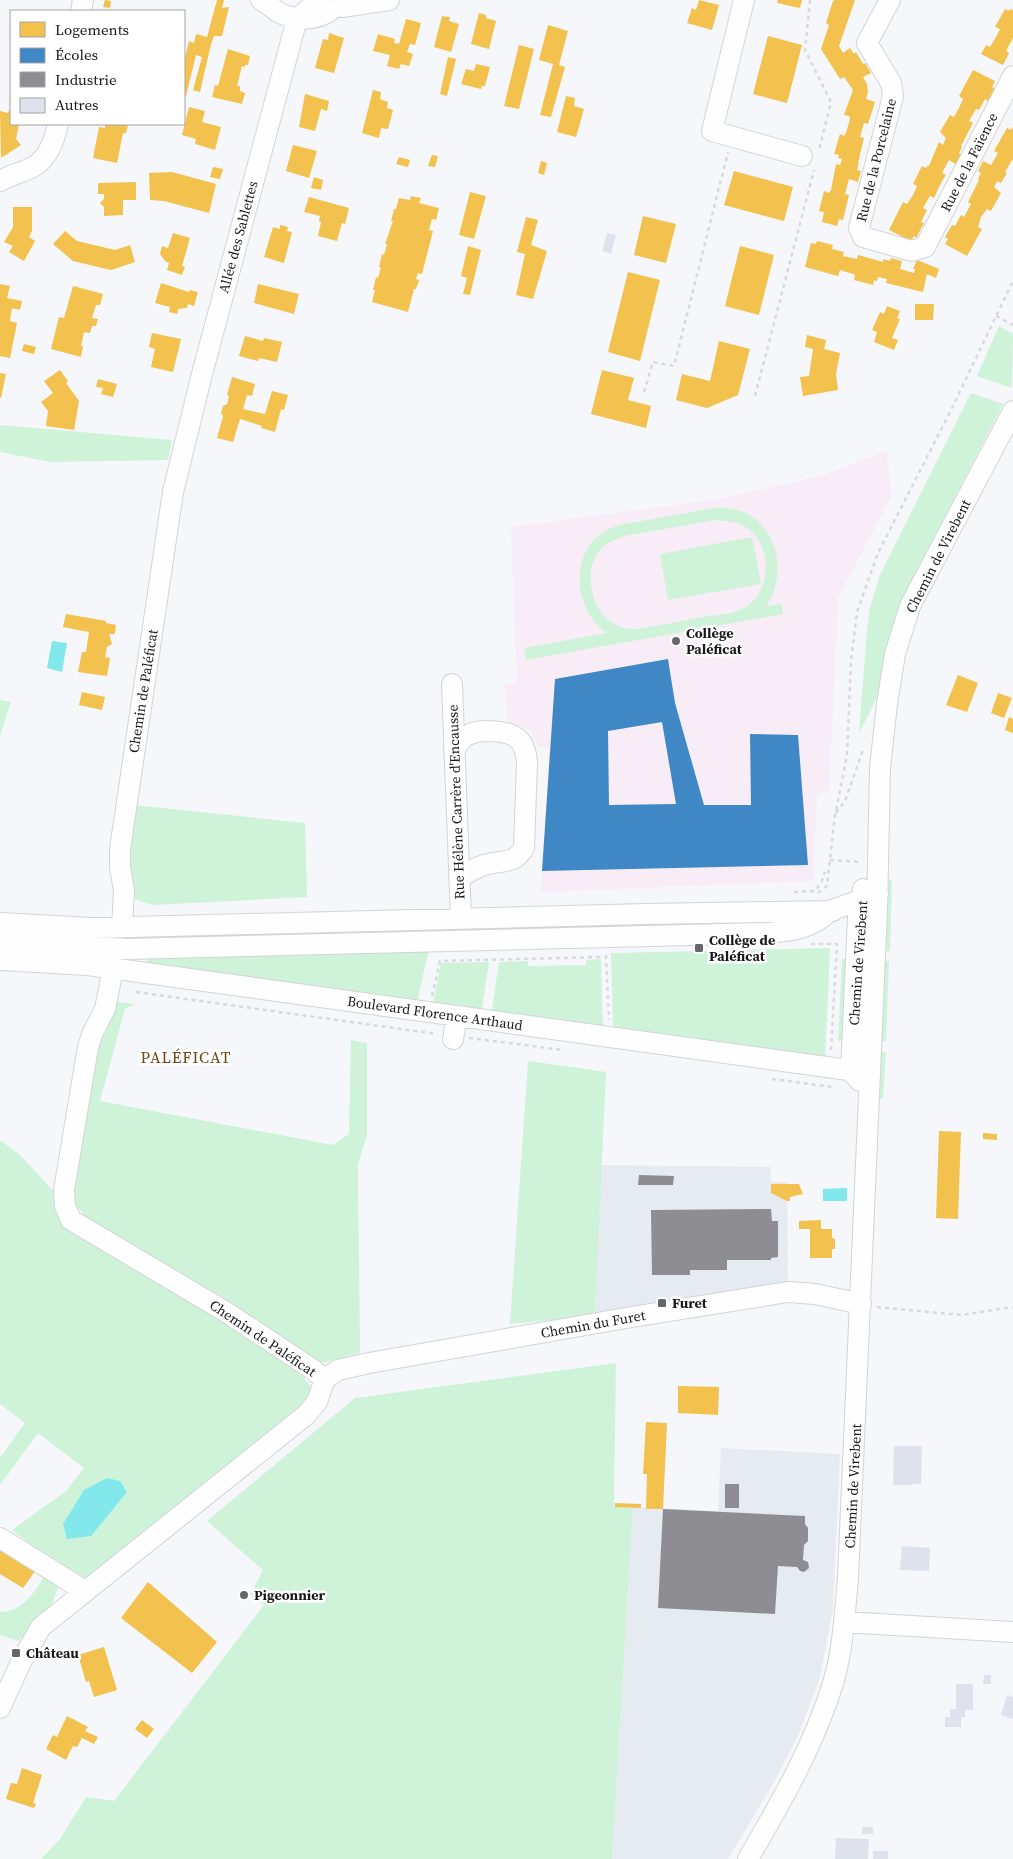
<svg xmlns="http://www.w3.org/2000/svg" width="1013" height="1859" viewBox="0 0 1013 1859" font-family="'Source Serif 4',serif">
<rect width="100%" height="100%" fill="#f5f7fa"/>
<!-- built -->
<path fill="#e6eaf1" d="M600 1165 771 1167V1182H787L788 1282 595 1316Z
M721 1448 840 1454 833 1609 820 1677 798 1736 774 1782 728 1859H612L633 1507 718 1511Z"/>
<!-- education -->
<path fill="#f8edf7" d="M887 451 891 497 838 598 829 793H817L813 881 541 892 549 748 537 747V739H532V732L521 726 508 724 505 684 517 683 511 527 719 499 824 475Z"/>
<!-- green -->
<path fill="#cff3d9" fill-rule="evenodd" d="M999 326 1013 334 1012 388 977 376Z
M971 393 1003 404 900 603 888 639 877 698 859 733 867 630 870 607 880 575Z
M0 425 172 440 168 460 50 462 0 452Z
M720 507C730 508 741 510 750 515 780 534 786 579 766 606L781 604 783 614 526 660 524 648 607 633C580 616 571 573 589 546 597 534 610 527 624 524ZM715 520C724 521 733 521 741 525 775 539 773 595 742 609 732 614 719 615 708 616 684 621 660 625 636 629 625 629 617 627 608 620 589 604 584 567 601 549 607 542 617 539 625 536Z
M752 537 761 584 668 600 660 554Z
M0 700 11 702 0 736Z
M133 805 305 823 307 897 153 905 134 899 125 853Z
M886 879 892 880 890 951H883Z
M594 920 595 929 438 933V924Z
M428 924V933L150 940 151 931Z
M830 948 825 1063 613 1033 611 953Z
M429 949 416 1006 146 967 148 956Z
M601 959 603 1032 491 1017 499 962 528 961V966L586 965V960Z
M842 959H849L846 1041H838Z
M882 961H889L886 1041H879Z
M489 962 481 1015 432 1008 441 963Z
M117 1002 135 1004 125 1009 100 1101 333 1145 349 1134 351 1040 367 1043V1136L358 1164 360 1353 319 1364 171 1267 89 1221 70 1198 98 1035Z
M878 1051 886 1052 883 1099 876 1098Z
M528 1061 606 1072 595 1316 510 1324Z
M0 1140 20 1155 58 1196 66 1223 289 1362 311 1386 306 1404 84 1585 12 1530 66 1491 84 1468 38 1433 0 1485V1458L25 1423 0 1404Z
M616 1363 614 1506 633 1507 612 1859H41L60 1839 86 1797 114 1801 264 1605 250 1595 263 1570 207 1521 355 1398Z
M46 1572 60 1582 53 1601 44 1619 18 1641 0 1635V1612C23 1612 36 1591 46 1572Z"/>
<!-- water -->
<path fill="#82e8eb" d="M52 641 67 643 62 672 47 668Z
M847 1188V1201H823V1189Z
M107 1478 120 1481 127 1492 91 1536 67 1539 63 1524 84 1490Z"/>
<!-- homes -->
<path fill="#f2c14e" d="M105 0 111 1 110 8 103 7Z
M217 0H224L222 8 229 7 222 36H214L211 44 200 92 193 90 202 57 196 55 186 96 184 95V62L189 41 194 43 196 34 207 37Z
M699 0 719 5 712 30 687 23 692 8 696 10Z
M778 0H802L800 8 777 3Z
M835 0H855L839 46 843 53 850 48 854 54 856 52 863 64 865 63 871 73 863 77 867 84 868 92 866 99 875 102 868 124 864 123 860 137 864 138 858 163H859L857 170 861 171 858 182 849 179 845 194 849 195 843 220 839 219 837 226 822 222 824 212 819 211 824 191 829 193 831 190 836 164 840 165 842 159 838 158 839 155 834 154 840 134 844 136 846 133 850 119 849 116 844 115 853 90 844 77 840 79 821 49 829 25 826 23 833 1Z
M1005 9 1009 11 1010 9 1013 10V38L1006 51 1009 53 1003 65 981 54 986 45 990 47 996 37 1000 29 995 27Z
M479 13 486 15V18L496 21 489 49 471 44Z
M442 16 450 17 449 21 459 24 451 52 434 47Z
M406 19 421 23 415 45 410 44 407 52 413 54 409 66 401 64 399 69 387 66 390 55 373 51 378 34 395 39 394 43 399 44Z
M548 25 568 31 559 65 565 67 551 117 540 115 553 64 539 60Z
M329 33 344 38 334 73 315 68 323 39 328 40Z
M768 36 802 45 787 103 753 94Z
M519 45 534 49 519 109 504 106Z
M228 49 250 56 248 65H245V67L242 66 237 86H240V91L245 93 242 104 212 97 215 85 218 86Z
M448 57 456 59 447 96 440 94Z
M476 64 490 67 485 86H482L481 89 461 84 466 69 474 71Z
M973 70 995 81 992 87 995 88 988 101 985 99 979 110 976 109 969 121 973 123 961 146 962 147 959 153 962 155 957 165 949 160 942 173 946 175 942 181 934 198 930 196 923 208 927 210 921 222 924 223 916 238 914 236 911 241 889 230 903 202 907 204 913 195 917 186 913 184 922 166 926 168 928 165 929 166 939 142 943 145 946 138 940 132 950 115 954 117 959 108 963 99 959 96Z
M373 90 381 92 380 99 388 102 387 108 393 110 388 129 381 128 379 138 362 133Z
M305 94 329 101 327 111 321 109 315 131 299 127Z
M566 96 575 98 574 106 584 109 576 137 557 132Z
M189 107 205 111 202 122 221 127 215 150 195 144 196 139 182 135Z
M9 110H11V124H19L16 139 21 145 1 158 0 111 8 113Z
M105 124 128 125 126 133H123L117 163 93 158 99 127 105 128Z
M1013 127V161L1012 160 1005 172 1007 173 1001 183 997 181 994 187 1001 193 991 211 987 209 981 217 978 227 982 229 967 256 945 244 948 239 945 237 952 225 955 226 961 215 964 217 971 204 968 202 979 180 978 179 981 173 978 171 983 161 991 165 998 153 994 151 1007 128 1011 130Z
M293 145 317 151 309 178 286 171Z
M432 155 438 156 435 167 428 166Z
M399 157 410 160 408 167 396 164Z
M541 161 547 163 544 175 538 173Z
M213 167 223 169 220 179 210 177Z
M734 171 793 187 784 221 724 205Z
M172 172 216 184 209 213 164 201 150 200 149 173Z
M314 177 323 180 321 190 311 188Z
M136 182V200H123V215L104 216V207L100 203 104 199V194H98V183Z
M470 192 486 196 474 239 459 235Z
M411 196 421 198 419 203 439 208 436 220 432 219 429 230 433 231 422 274 418 273 416 279 419 280 416 289H414L408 312 372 302 375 290H373L376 277 378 278 381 267H379L382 254 384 255 387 244H385L393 221H391L394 209H396L399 198 410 200Z
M309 197 349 208 345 224 342 223 337 241 318 236 321 222 319 221 320 216 304 212Z
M13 207H32V231L29 237 35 241 24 261 9 252 13 246 4 242 13 227Z
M643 216 676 224 666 263 634 255Z
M526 217 538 220 531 245 547 251 533 299 516 295 525 254 517 252Z
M280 225 288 227 287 231 292 232 284 263 264 257 273 227 280 229Z
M65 231 77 241 115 250 130 245 135 262 111 270 73 261 53 244Z
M173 233 190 238 182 266 185 267 182 275 167 270 169 263 165 261 160 254 162 246 168 248Z
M817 241 833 245 832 249 844 252 843 256 857 259 858 255 883 262V259L890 261 891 258 902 261 900 269 914 273 915 269H913L917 260 939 269 936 278 927 274 923 292 886 283 887 279 878 277 877 281 874 280 873 285 854 280 855 275 853 274 840 270 838 276 805 267 811 243 816 244Z
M468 246 481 250 470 295 463 294 467 278 461 276Z
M740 246 774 255 759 315 725 306Z
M628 272 660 280 640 361 608 352Z
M161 283 189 292 190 290 198 292 194 306 188 304 187 308 178 309 177 314 169 312 170 307 155 303Z
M0 284 10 286 7 298 22 301 20 310 12 308 10 321 17 323 10 358 0 356Z
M258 284 299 294 294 314 254 303Z
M73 286 103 294 100 305H96L92 318 98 319 96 326H92L90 333 84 332 81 346H83L81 357 51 349 59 317 64 318Z
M915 304H934L933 320H915Z
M887 306 900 311 897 318 900 319 892 338 898 340 894 350 874 342 877 332 872 330 880 312 884 314Z
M152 333 181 339 173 372 151 367 155 349 149 347Z
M807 335 826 340 824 349 840 353 836 374 838 390 803 396 800 377 809 376 813 349 805 347Z
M245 336 263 341 264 338 282 342 277 362 259 358 258 361 239 356Z
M719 341 750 349 738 395 707 408 676 400 682 374 710 381Z
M24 344 36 347 34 354 22 351Z
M60 370 68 381 66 383 79 401 74 430 46 426 48 411 41 402 53 393 44 381Z
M602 370 634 378 628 400 651 406 646 428 591 414Z
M0 373 6 374 1 398 0 397Z
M232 377 255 384 252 396 247 395 243 409 265 414 272 391 288 395 284 410 281 409 275 432 261 428 262 426 240 419 233 442 217 438 223 416 221 413 223 406 227 404 229 396 227 395Z
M98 379 117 384 113 397 101 394 103 388 96 387Z
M66 614 106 621V623L116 625 115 634H109L112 644 107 647 105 657 110 658 107 676 78 672 82 652H86L89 632 63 627Z
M958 675 978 683 967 712 946 705Z
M82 692 105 697 102 710 79 705Z
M998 693 1012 698 1004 718 991 713Z
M1009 717 1013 719V733L1005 730Z
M939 1131 961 1132 958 1219 936 1218Z
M983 1133 997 1134V1140L983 1139Z
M771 1184H799L803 1194 790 1197V1201H787L771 1193Z
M821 1220V1229H832V1238L835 1239V1249H832V1258H810V1229H799V1221Z
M678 1386 719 1387 718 1415 678 1413Z
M646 1422 667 1423 663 1509H646L647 1474H643Z
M615 1503 641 1504V1508L615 1507Z
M0 1544 38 1567 23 1588 0 1574Z
M148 1582 217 1642 192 1673 121 1618Z
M244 1589 250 1595 245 1601 238 1595Z
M104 1647 117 1690 94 1697 89 1681 86 1682 78 1655Z
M67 1716 88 1727 85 1731 98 1737 94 1744 82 1738 77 1747 73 1746 66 1760 46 1749 53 1735 57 1737Z
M142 1720 154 1729 147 1738 135 1729Z
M22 1768 42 1775 33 1803 36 1804 34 1808 6 1799 11 1783 17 1784Z"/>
<!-- schools -->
<path fill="#3f88c5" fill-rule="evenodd" d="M668 659 675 703 704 805H751L750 734 798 735 808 865 542 871 555 679ZM662 722 676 804 609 805 608 731Z"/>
<!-- industry -->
<path fill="#8d8d92" d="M639 1175 674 1176 673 1185H638Z
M771 1209 772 1221H778V1257L771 1258V1260H727V1270H690V1275H652L651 1210Z
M725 1484H739V1508H725Z
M663 1509 805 1516V1524L808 1528V1541L804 1545 803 1560 808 1562 809 1568 804 1572 800 1571 797 1567 778 1566 775 1614 658 1608Z"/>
<!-- building -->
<path fill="#dde2ed" d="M607 233 616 235 611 254 602 251Z
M894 1446H922L921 1484H913L914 1485H893Z
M902 1546 930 1548 929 1571 900 1570Z
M984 1675H991V1684H983Z
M956 1684H973V1710H965V1717H961V1727H945V1717H950V1709H956Z
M1007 1695 1013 1697V1719L1001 1715Z
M862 1827H873V1834H862Z
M836 1838 869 1839 868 1859H835Z
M873 1851H888V1859H873Z"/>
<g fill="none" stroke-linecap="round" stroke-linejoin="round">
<!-- minor casing -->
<g stroke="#d2d4d5" stroke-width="22">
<path id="minor" d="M261 0C267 3 272 8 278 12 294 21 317 21 331 10
M744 0 712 131 802 156
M890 0 867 43 891 83 893 96 859 228 863 237 912 251 925 247 1013 76
M342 7 389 0
M81 11 83 0
M0 181C11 175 23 172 33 167 49 158 54 140 58 124
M452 684 461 919
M454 750C459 743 462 737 470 734 482 729 510 730 519 740 525 746 526 754 527 762L524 848C513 866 502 859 484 865 475 868 467 873 459 878
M0 923 91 928 646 914 833 911
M122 927 124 891 120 867V849L173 492 202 374 297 19 319 0
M0 941 127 949 769 933C790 931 815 928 829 911L878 894
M0 960 88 965 139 972 870 1073
M113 969 105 1009 93 1032 88 1047 64 1190 65 1206 71 1220 226 1312 312 1369 325 1379
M453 1039 457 1016
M860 1081 851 1071 858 917 863 889
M325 1379 338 1370 369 1363 626 1318 788 1292 815 1294 861 1304
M0 1538 85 1591
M844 1622 1013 1632
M0 1708 22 1660 41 1627 306 1415 317 1402 325 1379
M748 1859C781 1802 815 1744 834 1680 843 1649 845 1610 848 1578L877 911 880 768 887 704 895 654 910 606 1013 411"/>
</g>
<!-- path -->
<path stroke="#dadadb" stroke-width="2.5" stroke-dasharray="4 4" stroke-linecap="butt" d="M810 0 805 50 831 102 819 150
M996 316 1013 325
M644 392 653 362 674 366 728 152
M755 396 814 170
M836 813 845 801 863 750
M830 860 861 862
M794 892 815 891 822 881 825 872
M818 893 827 886 835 815 847 756 851 661 857 612 878 553 951 410 1013 281
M811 944H837L831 1050
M606 955 609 1020
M136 992 437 1034
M432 996 440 961 599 957V955
M469 1038 563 1050
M772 1079 833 1087
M877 1307 961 1315 1013 1307"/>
<!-- minor -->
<use href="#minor" stroke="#fefefe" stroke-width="20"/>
</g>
<!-- markers -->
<g fill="#666769" stroke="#fff" stroke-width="2">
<circle cx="676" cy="641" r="5"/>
<rect x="694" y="943" width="10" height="10" rx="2.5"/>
<rect x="657" y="1298" width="10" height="10" rx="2.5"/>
<circle cx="244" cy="1595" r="5"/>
<rect x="11" y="1648" width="10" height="10" rx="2.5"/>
</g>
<g text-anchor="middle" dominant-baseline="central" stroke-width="5" stroke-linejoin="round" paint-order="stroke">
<!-- street labels -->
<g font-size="14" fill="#19191b" stroke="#fff">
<text transform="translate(876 160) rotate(-76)">Rue de la Porcelaine</text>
<text transform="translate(969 162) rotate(-63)">Rue de la Faïence</text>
<text transform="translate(238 237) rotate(-75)">Allée des Sablettes</text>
<text transform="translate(938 556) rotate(-63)">Chemin de Virebent</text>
<text transform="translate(143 691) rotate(-81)">Chemin de Paléficat</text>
<text transform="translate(456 802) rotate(-92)">Rue Hélène Carrère d'Encausse</text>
<text transform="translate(858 963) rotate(-86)">Chemin de Virebent</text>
<text transform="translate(435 1013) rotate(8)">Boulevard Florence Arthaud</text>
<text transform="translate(593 1324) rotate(-10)">Chemin du Furet</text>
<text transform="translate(263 1338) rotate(34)">Chemin de Paléficat</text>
<text transform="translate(853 1486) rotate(-87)">Chemin de Virebent</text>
</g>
<!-- poi labels -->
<g font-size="14" font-weight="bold" fill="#19191b" stroke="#fff" text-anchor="start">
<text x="686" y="633">Collège<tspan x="686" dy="16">Paléficat</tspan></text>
<text x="709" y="940">Collège de<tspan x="709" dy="16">Paléficat</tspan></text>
<text x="672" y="1303">Furet</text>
<text x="254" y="1595">Pigeonnier</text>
<text x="26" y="1653">Château</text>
</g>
<!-- quarter labels -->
<g font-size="16" letter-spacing="1" fill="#6c4a17" stroke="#fff">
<text x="186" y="1057">PALÉFICAT</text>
</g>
</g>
<!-- legend -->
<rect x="10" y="10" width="175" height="115" fill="#ffffff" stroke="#a3a3a4"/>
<rect x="20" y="22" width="25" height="15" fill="#f2c14e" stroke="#a3a3a4"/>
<text x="55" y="35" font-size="15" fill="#19191b">Logements</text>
<rect x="20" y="48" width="25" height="15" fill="#3f88c5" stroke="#a3a3a4"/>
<text x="55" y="60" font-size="15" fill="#19191b">Écoles</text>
<rect x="20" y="72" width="25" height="15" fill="#8d8d92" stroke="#a3a3a4"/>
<text x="55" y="85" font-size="15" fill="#19191b">Industrie</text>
<rect x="20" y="98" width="25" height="15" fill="#dde2ed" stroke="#a3a3a4"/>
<text x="55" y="110" font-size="15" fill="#19191b">Autres</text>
</svg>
